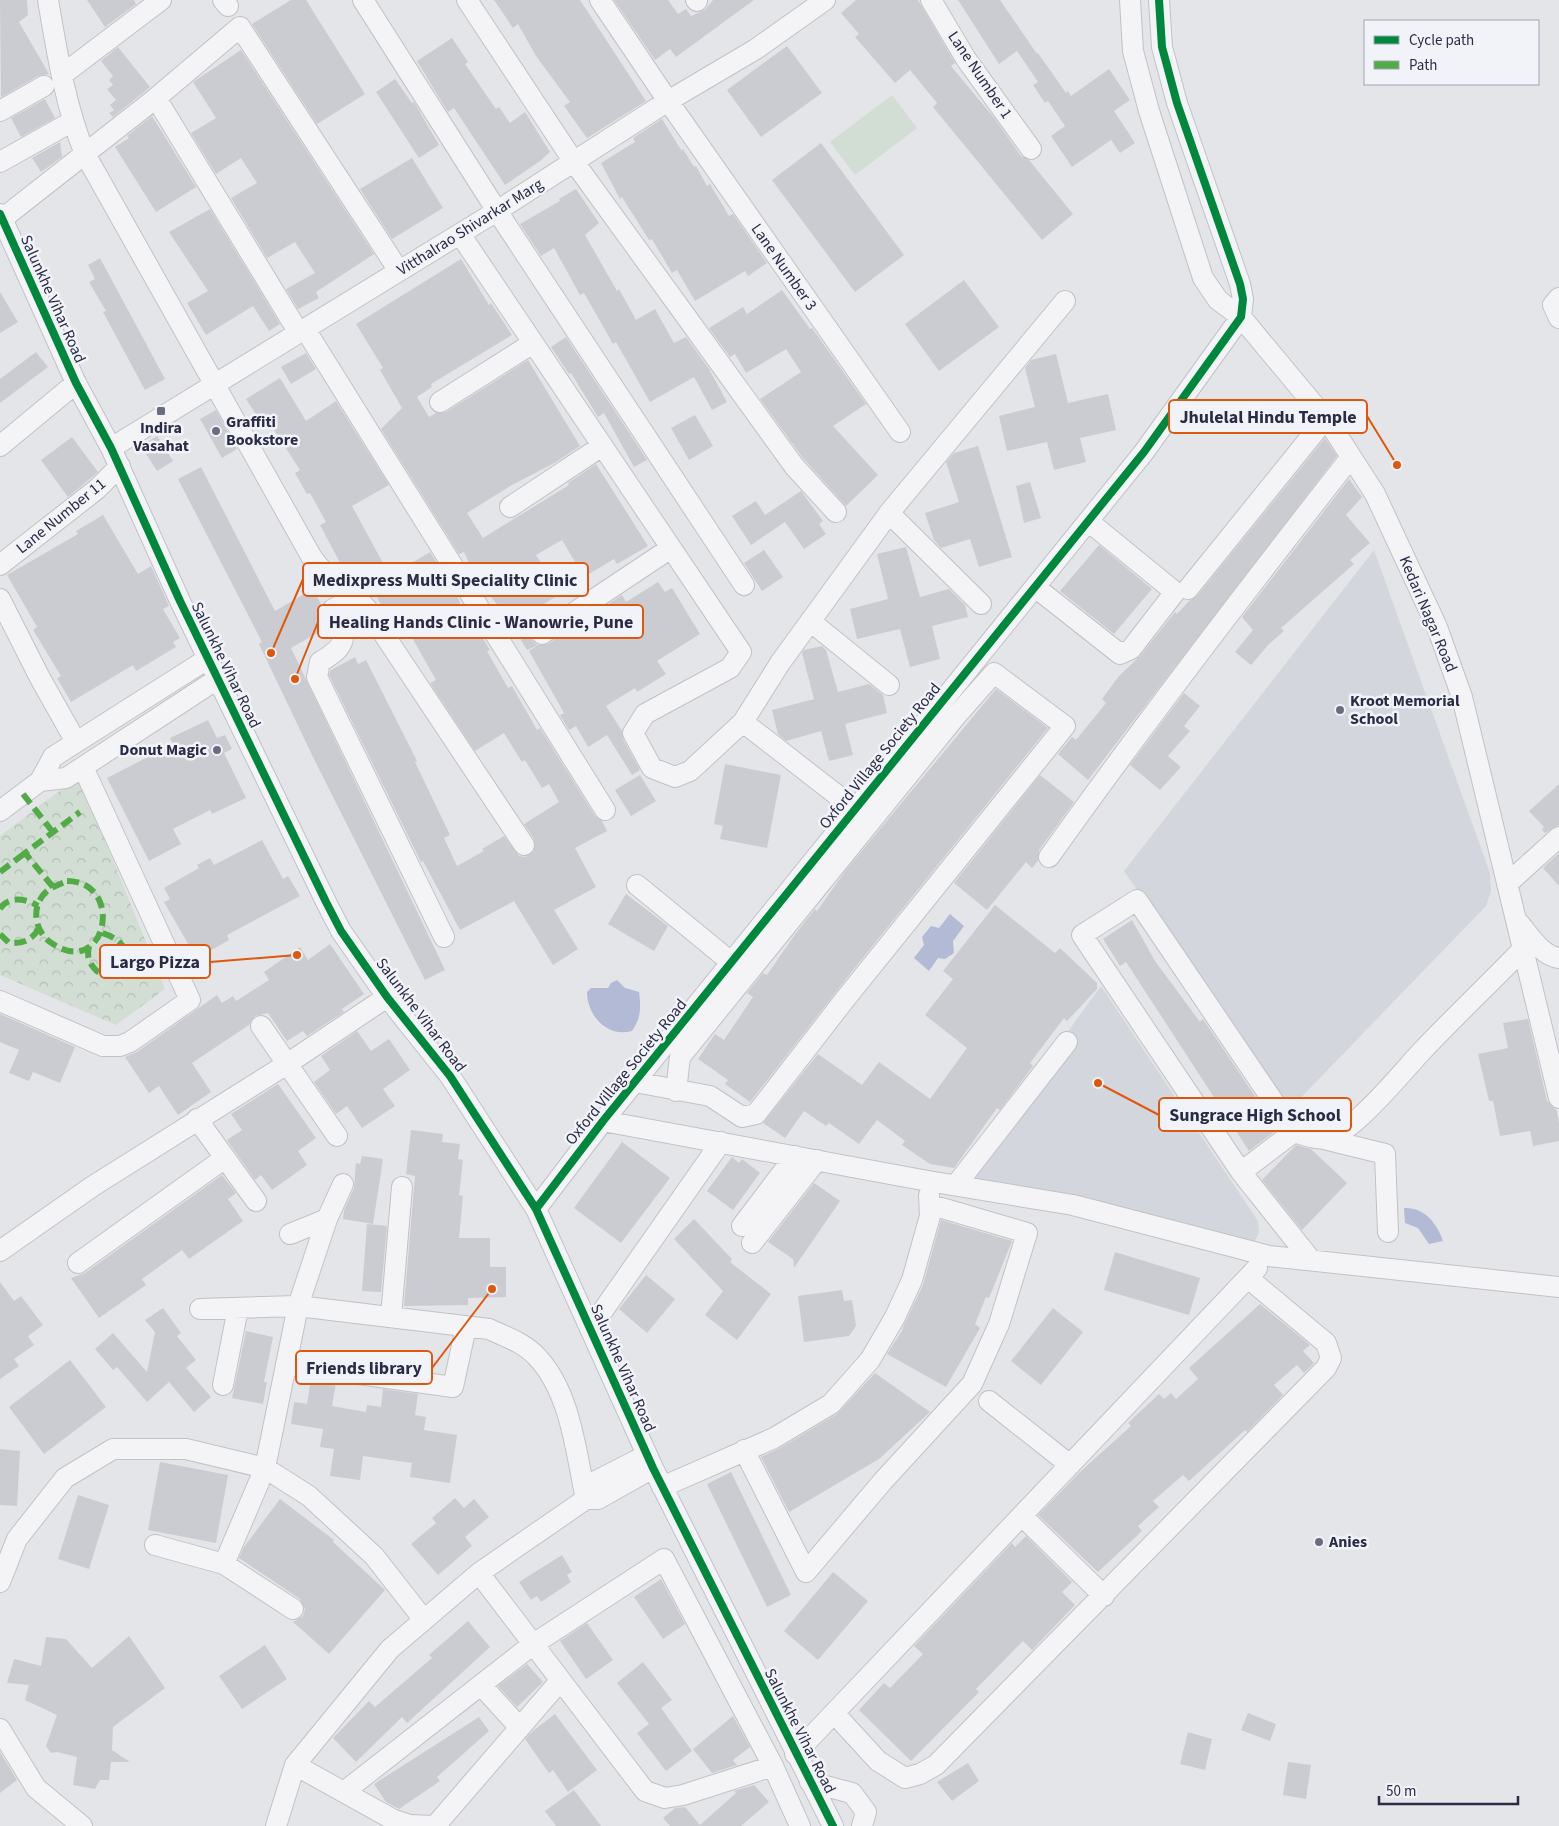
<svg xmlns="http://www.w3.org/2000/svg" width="1559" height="1826" viewBox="0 0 1559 1826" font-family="'Source Sans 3',sans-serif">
<defs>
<pattern id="park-crowns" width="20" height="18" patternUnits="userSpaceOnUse" patternTransform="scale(1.25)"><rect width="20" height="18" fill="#d2ddd4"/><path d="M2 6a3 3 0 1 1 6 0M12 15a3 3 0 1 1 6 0" fill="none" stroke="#b4beb7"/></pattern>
</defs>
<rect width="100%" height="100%" fill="#e4e5e9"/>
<!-- built -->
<path fill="#d4d6de" d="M1374 550 1490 873 1491 891 1486 906 1289 1110 1124 871Z
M1101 986 1258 1221 1259 1232 1255 1241 1246 1243 960 1180Z"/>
<!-- park -->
<path fill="url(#park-crowns)" d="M79 776 165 989 116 1025 0 975V836Z"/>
<!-- pitch -->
<path fill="#d2ddd4" d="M892 95 917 128 855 175 830 142Z"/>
<!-- water -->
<path fill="#b2bad5" d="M950 914 964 926 953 941 954 953 945 959 938 958 929 971 914 958 924 945 922 937 931 926 939 928Z
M617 980 625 988 639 992C641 1008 641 1018 632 1031 608 1038 587 1016 587 992L591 988H608L611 983Z
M1404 1208C1424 1207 1437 1223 1443 1241L1429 1244 1418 1228 1405 1223Z"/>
<!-- building -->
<path fill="#cbccd1" d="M0 0H27L28 15 19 22 49 74 38 76 1 97Z
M87 0H134L136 4 105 27Z
M291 0H306L365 94 317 124 252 24Z
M494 0H580L646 101 587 138 564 106 570 102 536 56 518 24 513 28Z
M614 0H668L678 14 686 9 691 16 705 10 713 0H754L676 57 670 49 655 60Z
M856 0H918L955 63 951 66 995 119 1021 156 1029 160 1073 214 1042 240 933 107 937 103 910 70 895 83 855 37 859 34 841 13Z
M958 0H1000L1037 54 1038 53 1066 93 1068 91 1071 96 1109 69 1130 100 1114 111 1135 143 1120 153 1111 140 1072 167 1051 136 1065 126 1048 101 1045 103 1033 85 1038 82 1017 51 999 64Z
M452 38 468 62 465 64 496 109 499 107 510 123 525 112 550 152 540 161 505 185 454 108 448 112 417 61Z
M787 46 822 93 761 137 727 90Z
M118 47 150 87 113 117 109 113 114 110 110 105 116 100 107 89 113 85 109 80 113 76 101 61Z
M241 50 374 254 316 292 319 298 298 309 286 289 315 273 295 242 267 258 231 198 257 183 241 158 216 174 191 133 216 118 193 82Z
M395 79 412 103 414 102 439 145 419 158 376 92Z
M45 99 55 118 21 137 11 118Z
M152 116 196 187 156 212 115 147 129 138 127 136Z
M662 119 681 150 683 149 694 167 696 166 707 186 710 184 729 216 733 214 767 263 748 276 745 271 695 301 677 270 672 273 652 239 649 240 622 197 620 199 601 163 635 142 633 138Z
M60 142 62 157 41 172 32 158Z
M821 143 904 255 855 292 772 180Z
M412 158 443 208 392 239 360 189Z
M576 189 599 223 585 235 617 291 619 289 636 320 655 309 674 343 686 337 709 369 727 402 712 410 694 377 650 402 616 342 613 344 584 293 580 295 554 248 541 256 520 224 560 201 559 199Z
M210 209 280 324 269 331 253 306 206 335 187 303 208 291 169 232Z
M100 258 165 379 145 390 103 312 106 311 89 282 95 279 88 265Z
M461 259 489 305 491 303 512 335 431 384 432 387 417 397 429 417 436 413 446 412 528 360 580 446 556 462 512 485 467 513 483 538 569 485 568 483 596 464 648 546 617 564 614 559 584 577 562 540 536 555 560 594 523 617 531 630 532 640 537 645 548 644 622 595 626 602 658 582 665 592 672 588 700 634 657 661 666 674 637 692 635 688 606 706 622 731 623 739 640 770 632 775 607 735 588 747 576 726 569 730 560 715 564 713 529 651 538 645 527 650 501 606 499 607 475 576 464 552 459 554 381 429 402 408 380 370 383 368 356 324Z
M964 280 999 327 939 371 905 324Z
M782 290 810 329 812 328 866 404 833 426 878 475 846 506 803 458 760 399 801 372 786 349 746 373 735 354 730 357 709 328 743 307 747 314Z
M0 292 18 322 0 333Z
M566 337 647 460 634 467 604 413 598 417 571 373 569 374 551 347Z
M36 352 48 367 0 403V379Z
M306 353 316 369 291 384 281 367Z
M1056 354 1068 403 1108 394 1116 430 1080 438 1086 462 1054 470 1047 442 1007 451 999 416 1035 407 1025 368 1031 360Z
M280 378 306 421 336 401 389 485 352 506 390 576 430 552 460 602 458 609 472 633 477 629 490 650 487 651 508 688 512 686 537 730 540 728 595 816 602 821 607 831 575 848 596 887 554 910 578 949 553 965 514 901 460 930 423 861 421 862 329 675 331 670 355 657 358 664 366 660 411 749 417 761 415 762 450 835 444 838 457 866 484 851 482 849 504 836 519 856 525 857 534 851V839L524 824 559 802 549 784 542 788 525 760 522 762 504 733 475 751 430 683 436 680 406 627 397 633 366 578 357 583 347 576 320 525 326 522 310 493 307 494 295 473 300 470 271 425 265 428 246 399Z
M216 410 237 449 222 458 200 419Z
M695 415 713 446 689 460 671 428Z
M157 436 173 461 157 471 141 446Z
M72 437 98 472 68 497 41 460Z
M1325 438 1337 456 1088 780 1058 754 1072 737 1076 740 1106 703 1102 699 1119 676 1140 656 1175 612 1177 614 1189 601 1197 596Z
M978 446 1012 557 979 567 970 539 941 548 934 540 925 513 959 502 946 462 954 453Z
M201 467 275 611 313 589 322 606V613L328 627 291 648 445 970 425 980 313 757 259 644 262 642 178 479Z
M1349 479 1362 497 1346 515 1370 543 1350 560 1354 564 1281 628 1284 631 1269 644 1251 665 1235 652 1253 630 1242 617Z
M1030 482 1041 518 1024 523 1016 486Z
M801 491 823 521 819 524 826 534 804 549 785 522 751 545 732 516 756 501 765 515Z
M103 515 138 574 151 566 169 606 163 609 180 638 173 642 176 647 136 671 133 665 71 702 57 678 61 676 33 630 37 627 7 575 78 534 76 531Z
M1099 545 1152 589 1114 634 1060 591Z
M906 547 920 597 949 589 965 605 968 617 932 626 940 659 910 667 900 629 857 639 850 609 888 599 877 554Z
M764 550 783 577 762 591 744 563Z
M822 646 826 650 838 692 869 684 883 695 887 713 845 724 853 755 829 761 821 731 786 741 778 734 772 710 814 699 802 653 804 650Z
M996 689 1048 728 854 969 750 1102 725 1084 728 1080 698 1059 715 1034 724 1040 753 997 747 993 763 973 767 975 796 933 815 909 817 911 846 870Z
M1184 693 1200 706 1184 726 1190 731 1168 756 1181 767 1160 790 1130 765Z
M208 720 217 738 225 735 232 749 224 753 246 798 212 814 210 810 173 829 181 844 149 861 107 778 173 744 170 738Z
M725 764 781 775 767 848 720 839 723 826 714 824Z
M640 775 656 801 631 816 615 790Z
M1040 775 1074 802 1039 850 1038 861 1032 868 1026 862 987 910 954 883Z
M1559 784V825L1545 833 1542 830 1544 827 1529 811Z
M262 840 283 879 288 876 300 896 227 935 229 940 208 952 210 954 198 961 164 902 170 899 164 888 199 868 197 865 210 858 214 865Z
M1559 853V886L1543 868Z
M626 894 668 926 654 951 608 924Z
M995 905 1055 953 1060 948 1097 983V989L1067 1021 1064 1018 1030 1063 1033 1066 1000 1110 997 1108 954 1168 930 1164 902 1145 905 1141 877 1120 859 1144 829 1123 826 1126 804 1111 785 1138 763 1123 818 1054 862 1085 879 1062 930 1099 967 1048 925 1015 953 979 943 971Z
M1132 920 1155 961 1200 1022 1203 1019 1263 1108 1260 1110 1274 1132 1249 1151 1126 962 1120 966 1103 939Z
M330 944 364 994 342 1009 344 1012 307 1036 303 1031 287 1041 268 1013 255 1016 249 1025 192 1063 211 1092 178 1115 159 1086 149 1093 125 1057 137 1052 217 995 222 1003 233 996 236 1001 269 980 264 972 300 947 308 960Z
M0 1014 75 1047 60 1083 33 1072 29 1081 9 1073 19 1050 0 1042Z
M1528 1019 1547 1101 1557 1111 1559 1123V1141L1533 1146 1530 1131 1500 1136 1493 1101H1489L1478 1054 1508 1048 1503 1023Z
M357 1031 371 1051 389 1039 410 1070 383 1089 395 1106 362 1128 347 1106 336 1114 314 1082 330 1070 321 1056Z
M278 1084 316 1138 298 1151 307 1165 272 1190 261 1175 255 1180 227 1140 242 1130 231 1114Z
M411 1130 443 1134 442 1142 460 1144 458 1159 463 1160 459 1195 463 1196 459 1238H490V1267H506V1297L468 1298V1305L404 1306 415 1176 406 1174Z
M622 1142 670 1178 621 1243 574 1208Z
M1296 1145 1311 1149 1347 1183 1302 1230 1262 1180Z
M362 1156 383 1159 373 1224 343 1219 344 1210 354 1188 356 1163 360 1164Z
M732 1157 739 1163 742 1159 760 1173 733 1210 707 1191Z
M222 1175 236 1193 228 1199 243 1221 189 1259 182 1250 142 1279 146 1285 99 1318 71 1278 85 1273Z
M814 1183 840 1201 794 1268 793 1259 768 1242Z
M694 1219 732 1259 730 1262 771 1294 737 1340 705 1315 723 1291 674 1239Z
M941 1220 1012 1241 989 1298 986 1297 975 1324 980 1328 946 1387 887 1354 903 1329H902L923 1285Z
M367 1224 387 1226 381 1292 362 1291Z
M1115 1252 1200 1278 1189 1315 1104 1290Z
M646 1275 675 1299 647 1333 619 1309Z
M0 1282 14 1301 21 1296 43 1325 28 1336 34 1345 14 1359 19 1366 0 1379Z
M842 1290 844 1301 852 1300 856 1326 849 1336 804 1342 798 1296Z
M1260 1304 1310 1345 1303 1351 1314 1363 1304 1373 1297 1365 1274 1385 1283 1395 1247 1432 1245 1430 1189 1481 1183 1475 1153 1501 1159 1507 1138 1526 1142 1531 1098 1572 1038 1515 1080 1472 1131 1426 1128 1423 1159 1394 1164 1399 1171 1393 1176 1399 1198 1379 1189 1368Z
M163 1308 181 1333 177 1336 196 1360 186 1368 211 1397 194 1412 169 1382 147 1402 117 1367 113 1370 95 1349 113 1333 147 1372 155 1332 145 1320Z
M1053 1308 1083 1332 1041 1385 1011 1361Z
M246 1331 273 1337 264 1382H267L263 1404 232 1398Z
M70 1360 106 1407 44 1454 9 1407Z
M875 1373 930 1412 879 1459 789 1512 761 1457 780 1448 837 1414Z
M311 1379 336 1383 332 1406 366 1412 367 1405 381 1407 383 1389 418 1394 415 1415 426 1417 424 1430 457 1435 450 1483 410 1477 412 1463 363 1456 360 1480 330 1476 334 1449 320 1447 323 1429 291 1424 294 1402 307 1404Z
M0 1449 20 1451 17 1506 0 1505Z
M160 1462 228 1475 216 1543 148 1530Z
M731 1472 791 1595 767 1607 707 1484Z
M78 1495 109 1505 89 1569 58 1559Z
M455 1498 464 1508 474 1499 489 1517 465 1537 472 1546 438 1575 411 1544 436 1523 432 1518Z
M280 1499 334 1540 333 1542 385 1590 329 1654 293 1622 303 1616 305 1609 300 1599 239 1558 244 1547Z
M1026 1536 1072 1582 1062 1592 1075 1605 1032 1650 1023 1641 976 1689 979 1692 911 1761 859 1710 884 1683 890 1688 923 1654 914 1646 1012 1543 1015 1547Z
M562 1555 572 1572 567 1575 571 1582 541 1602 537 1596 531 1600 519 1582Z
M833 1572 868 1601 818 1660 784 1631Z
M661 1579 685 1624 663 1639 634 1597Z
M468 1621 490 1647 407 1723 402 1717 356 1762 333 1738 369 1701 375 1707 432 1658 429 1655Z
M587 1623 613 1660 586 1679 560 1641Z
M129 1636 165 1688 113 1727 112 1750 130 1762H111L109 1780H100L95 1789 73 1785 77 1757 57 1752 51 1753 46 1746 57 1715 25 1700 29 1685 7 1683 14 1659 41 1666 46 1637 66 1639 92 1668Z
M265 1645 287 1679 242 1709 219 1676Z
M643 1662 672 1700 661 1708 692 1751 666 1771 637 1733 649 1724 617 1683Z
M527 1664 543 1682 517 1707 498 1686Z
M1248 1713 1276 1724 1270 1741 1241 1730Z
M555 1714 597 1770 568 1792 553 1770 549 1773 525 1739 534 1730Z
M733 1716 750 1747 733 1760 737 1765 712 1773 693 1749Z
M479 1717 489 1731 437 1777 440 1781 399 1809 386 1802 374 1784Z
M1188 1732 1212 1739 1205 1770 1180 1764Z
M0 1752 17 1780 0 1793Z
M1288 1762 1311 1765 1306 1799 1283 1795Z
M968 1763 979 1781 952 1801 937 1782Z
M754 1785 769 1802 741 1826H670L663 1818 675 1808 685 1807 700 1825 736 1793 734 1791Z
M574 1790 601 1826H556L545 1811Z"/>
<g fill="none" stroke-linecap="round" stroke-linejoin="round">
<!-- minor casing -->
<g stroke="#c1c2c7" stroke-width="22">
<path id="minor" d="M48 0C57 52 65 105 85 154L311 556C327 581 348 587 367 609L524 845
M223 0 228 6
M363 0 497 211 744 585
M467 0 574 162 685 315 794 466 836 512
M600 0 668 101 900 432
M696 0 697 1
M931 0 966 59 1031 149
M1130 0 1133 51 1149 111 1203 278 1218 300 1241 317 1330 424 1375 494 1437 627 1462 697 1559 1098
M62 75 161 0
M156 98 299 333
M0 111 44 86
M0 162 73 121
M0 214 76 383 111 448 180 601 326 902 341 931 387 997 450 1076 536 1209 653 1468 833 1826
M2 219 156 98 240 27 399 271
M460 234 741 652 730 668 645 714 633 733 652 768 675 777 690 771 743 722 780 663 889 513 981 604
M1559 298 1553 305 1559 318
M305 329 605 810
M440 402 533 343
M0 446 76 383
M111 448 497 211 668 101 756 49 825 0
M510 507 602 446
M889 513 1065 301
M0 565 97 489 120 466
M1035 587 1120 654 1131 649 1175 592 1088 521
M1188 589 1326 418
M357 597 333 609C346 638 350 644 320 662L317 677 444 937
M0 599 40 678 76 742
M810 621 889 685
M542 634 671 548
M743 722 855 809
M40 781 53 757 209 658
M0 811 40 781 66 778 219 678
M1049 857C1146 721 1248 588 1351 457
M1507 884 1559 837
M637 885 731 962
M1518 922C1529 934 1541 956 1559 958
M0 1001 103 1046H120L130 1042 190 1000 83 767
M261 1026 337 1136
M635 1082 710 1096 742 1117 756 1114 846 998 1065 726 994 673 956 716 680 1057 676 1091
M197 1119 256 1201
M603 1121 928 1181 1073 1205 1269 1256 1559 1287
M1320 1138 1385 1154 1388 1232
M1241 1172 1294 1132
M956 1185 1067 1042
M536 1209 603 1121 1144 452 1241 317 1243 299 1240 284 1177 103 1162 47 1159 0
M742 1226 795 1156
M290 1234 327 1219 343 1184
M752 1243 817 1160
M0 1251 93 1186 287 1064 387 997
M1311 1260 1241 1172 1082 935 1137 900 1294 1132C1304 1135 1317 1140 1328 1138 1353 1133 1404 1070 1422 1051 1455 1016 1489 984 1522 950
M78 1263 225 1158
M200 1309 298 1306 489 1329C506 1337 525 1343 538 1358 571 1394 576 1453 586 1499
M391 1317 402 1187
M590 1329 721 1142
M286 1364 453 1387 466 1327
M223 1385 238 1308
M989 1401 1070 1465
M744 1450 806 1572 883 1481 972 1384 999 1324 1027 1233 942 1208H930
M662 1487 774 1438 831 1404 870 1360 895 1317 912 1280 930 1216 929 1195
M586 1499H598L653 1468
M1022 1516 1104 1596
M155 1545 224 1564 293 1609
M224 1564 265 1468 298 1306 327 1219
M479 1573 645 1791 665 1798 683 1795 773 1766
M0 1582 17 1539 65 1478 113 1449H186L265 1468 309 1496 374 1556 424 1620
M482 1686 520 1728
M834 1713 878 1761 905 1778 920 1774 936 1765 1326 1368 1331 1358 1326 1343 1248 1278
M0 1729 36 1788 82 1826
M795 1754 1257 1268
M295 1765 394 1820 410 1825 433 1826
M810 1782 852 1793 866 1812 862 1826
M345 1791 532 1645 664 1559 773 1766 800 1826
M276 1826 295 1765 390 1649 479 1573 586 1499 594 1482 647 1455
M435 1826 560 1681"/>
</g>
<!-- minor -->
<use href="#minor" stroke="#f4f4f6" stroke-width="20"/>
<!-- quiet -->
<path stroke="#53ab47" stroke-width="6" stroke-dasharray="12 6" stroke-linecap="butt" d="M23 794 52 831
M0 872 25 853
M67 881C125 881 107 979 53 944 36 934 30 910 44 894 50 887 59 885 67 881Z
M53 887 25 853 80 812
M0 909C8 895 27 899 38 906
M0 934 9 943C22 944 34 940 39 927
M89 946C87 955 88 961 94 968 111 991 151 948 102 933"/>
<!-- cycleway casing -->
<g stroke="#f2f3f8" stroke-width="11">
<path id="cycleway" d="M0 214 76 383 111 448 180 601 326 902 341 931 387 997 450 1076 536 1209 653 1468 833 1826
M536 1209 603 1121 1144 452 1241 317 1243 299 1240 284 1177 103 1162 47 1159 0"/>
</g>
<!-- cycleway -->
<use href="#cycleway" stroke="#00873e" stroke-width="8"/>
</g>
<!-- markers -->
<g fill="#6a6d7e" stroke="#f2f3f8" stroke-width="2">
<rect x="156" y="406" width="10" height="10" rx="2.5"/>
<circle cx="216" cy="431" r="5"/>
<circle cx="1340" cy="710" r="5"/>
<circle cx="217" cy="750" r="5"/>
<circle cx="1319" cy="1542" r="5"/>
</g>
<g text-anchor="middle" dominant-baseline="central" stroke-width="5" stroke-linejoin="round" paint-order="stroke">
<!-- street labels -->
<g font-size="16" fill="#292c44" stroke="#f2f3f8">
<text transform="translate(980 75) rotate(56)">Lane Number 1</text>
<text transform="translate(470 227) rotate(-32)">Vitthalrao Shivarkar Marg</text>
<text transform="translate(784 267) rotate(55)">Lane Number 3</text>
<text transform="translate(53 299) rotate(66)">Salunkhe Vihar Road</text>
<text transform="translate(61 516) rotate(-39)">Lane Number 11</text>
<text transform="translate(1428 614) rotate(67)">Kedari Nagar Road</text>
<text transform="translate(226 665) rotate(64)">Salunkhe Vihar Road</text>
<text transform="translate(880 756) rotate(-51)">Oxford Village Society Road</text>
<text transform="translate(421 1015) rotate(53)">Salunkhe Vihar Road</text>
<text transform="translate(626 1072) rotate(-51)">Oxford Village Society Road</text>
<text transform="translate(623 1368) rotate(66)">Salunkhe Vihar Road</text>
<text transform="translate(800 1731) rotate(63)">Salunkhe Vihar Road</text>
</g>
<!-- poi labels -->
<g font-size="16" font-weight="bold" fill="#292c44" stroke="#f2f3f8" text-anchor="start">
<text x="226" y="422">Graffiti<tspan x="226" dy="18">Bookstore</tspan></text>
<text x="161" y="428" text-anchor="middle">Indira<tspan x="161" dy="18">Vasahat</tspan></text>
<text x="1350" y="701">Kroot Memorial<tspan x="1350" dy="18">School</tspan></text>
<text x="207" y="750" text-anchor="end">Donut Magic</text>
<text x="1329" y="1542">Anies</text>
</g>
</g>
<!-- callouts -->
<path fill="none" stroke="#de570f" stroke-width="2" d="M1397 465L1367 416M271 653L303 579M295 679L318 622M297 955L210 962M1098 1083L1159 1115M492 1289L432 1368"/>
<g fill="#de570f" stroke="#f2f3f8" stroke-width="2">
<circle cx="1397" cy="465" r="5"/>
<circle cx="271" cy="653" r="5"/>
<circle cx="295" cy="679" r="5"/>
<circle cx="297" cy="955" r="5"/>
<circle cx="1098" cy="1083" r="5"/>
<circle cx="492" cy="1289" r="5"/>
</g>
<g fill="#f2f3f8" stroke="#de570f" stroke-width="2">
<rect x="1169" y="400" width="198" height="33" rx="5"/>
<rect x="303" y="563" width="285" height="33" rx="5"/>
<rect x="318" y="605" width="325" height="33" rx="5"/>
<rect x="100" y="945" width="110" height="33" rx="5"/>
<rect x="1159" y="1098" width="192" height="33" rx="5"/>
<rect x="296" y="1351" width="136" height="33" rx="5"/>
</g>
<g font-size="18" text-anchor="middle" font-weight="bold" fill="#292c44">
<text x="1268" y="423">Jhulelal Hindu Temple</text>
<text x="445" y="586">Medixpress Multi Speciality Clinic</text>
<text x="481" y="628">Healing Hands Clinic - Wanowrie, Pune</text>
<text x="155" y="968">Largo Pizza</text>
<text x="1255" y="1121">Sungrace High School</text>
<text x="364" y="1374">Friends library</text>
</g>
<!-- legend -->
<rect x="1364" y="20" width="175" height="65" fill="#f2f3f8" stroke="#a2a3b0"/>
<rect x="1374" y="36" width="25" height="8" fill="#00873e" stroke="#a2a3b0"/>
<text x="1409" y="45" font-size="15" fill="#292c44">Cycle path</text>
<rect x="1374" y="61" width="25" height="8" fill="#53ab47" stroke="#a2a3b0"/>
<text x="1409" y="70" font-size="15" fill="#292c44">Path</text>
<!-- scale -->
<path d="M1379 1796v8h139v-8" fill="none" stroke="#292c44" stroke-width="2.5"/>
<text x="1386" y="1796" font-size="15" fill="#292c44" stroke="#f2f3f8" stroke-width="4" paint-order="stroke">50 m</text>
</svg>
